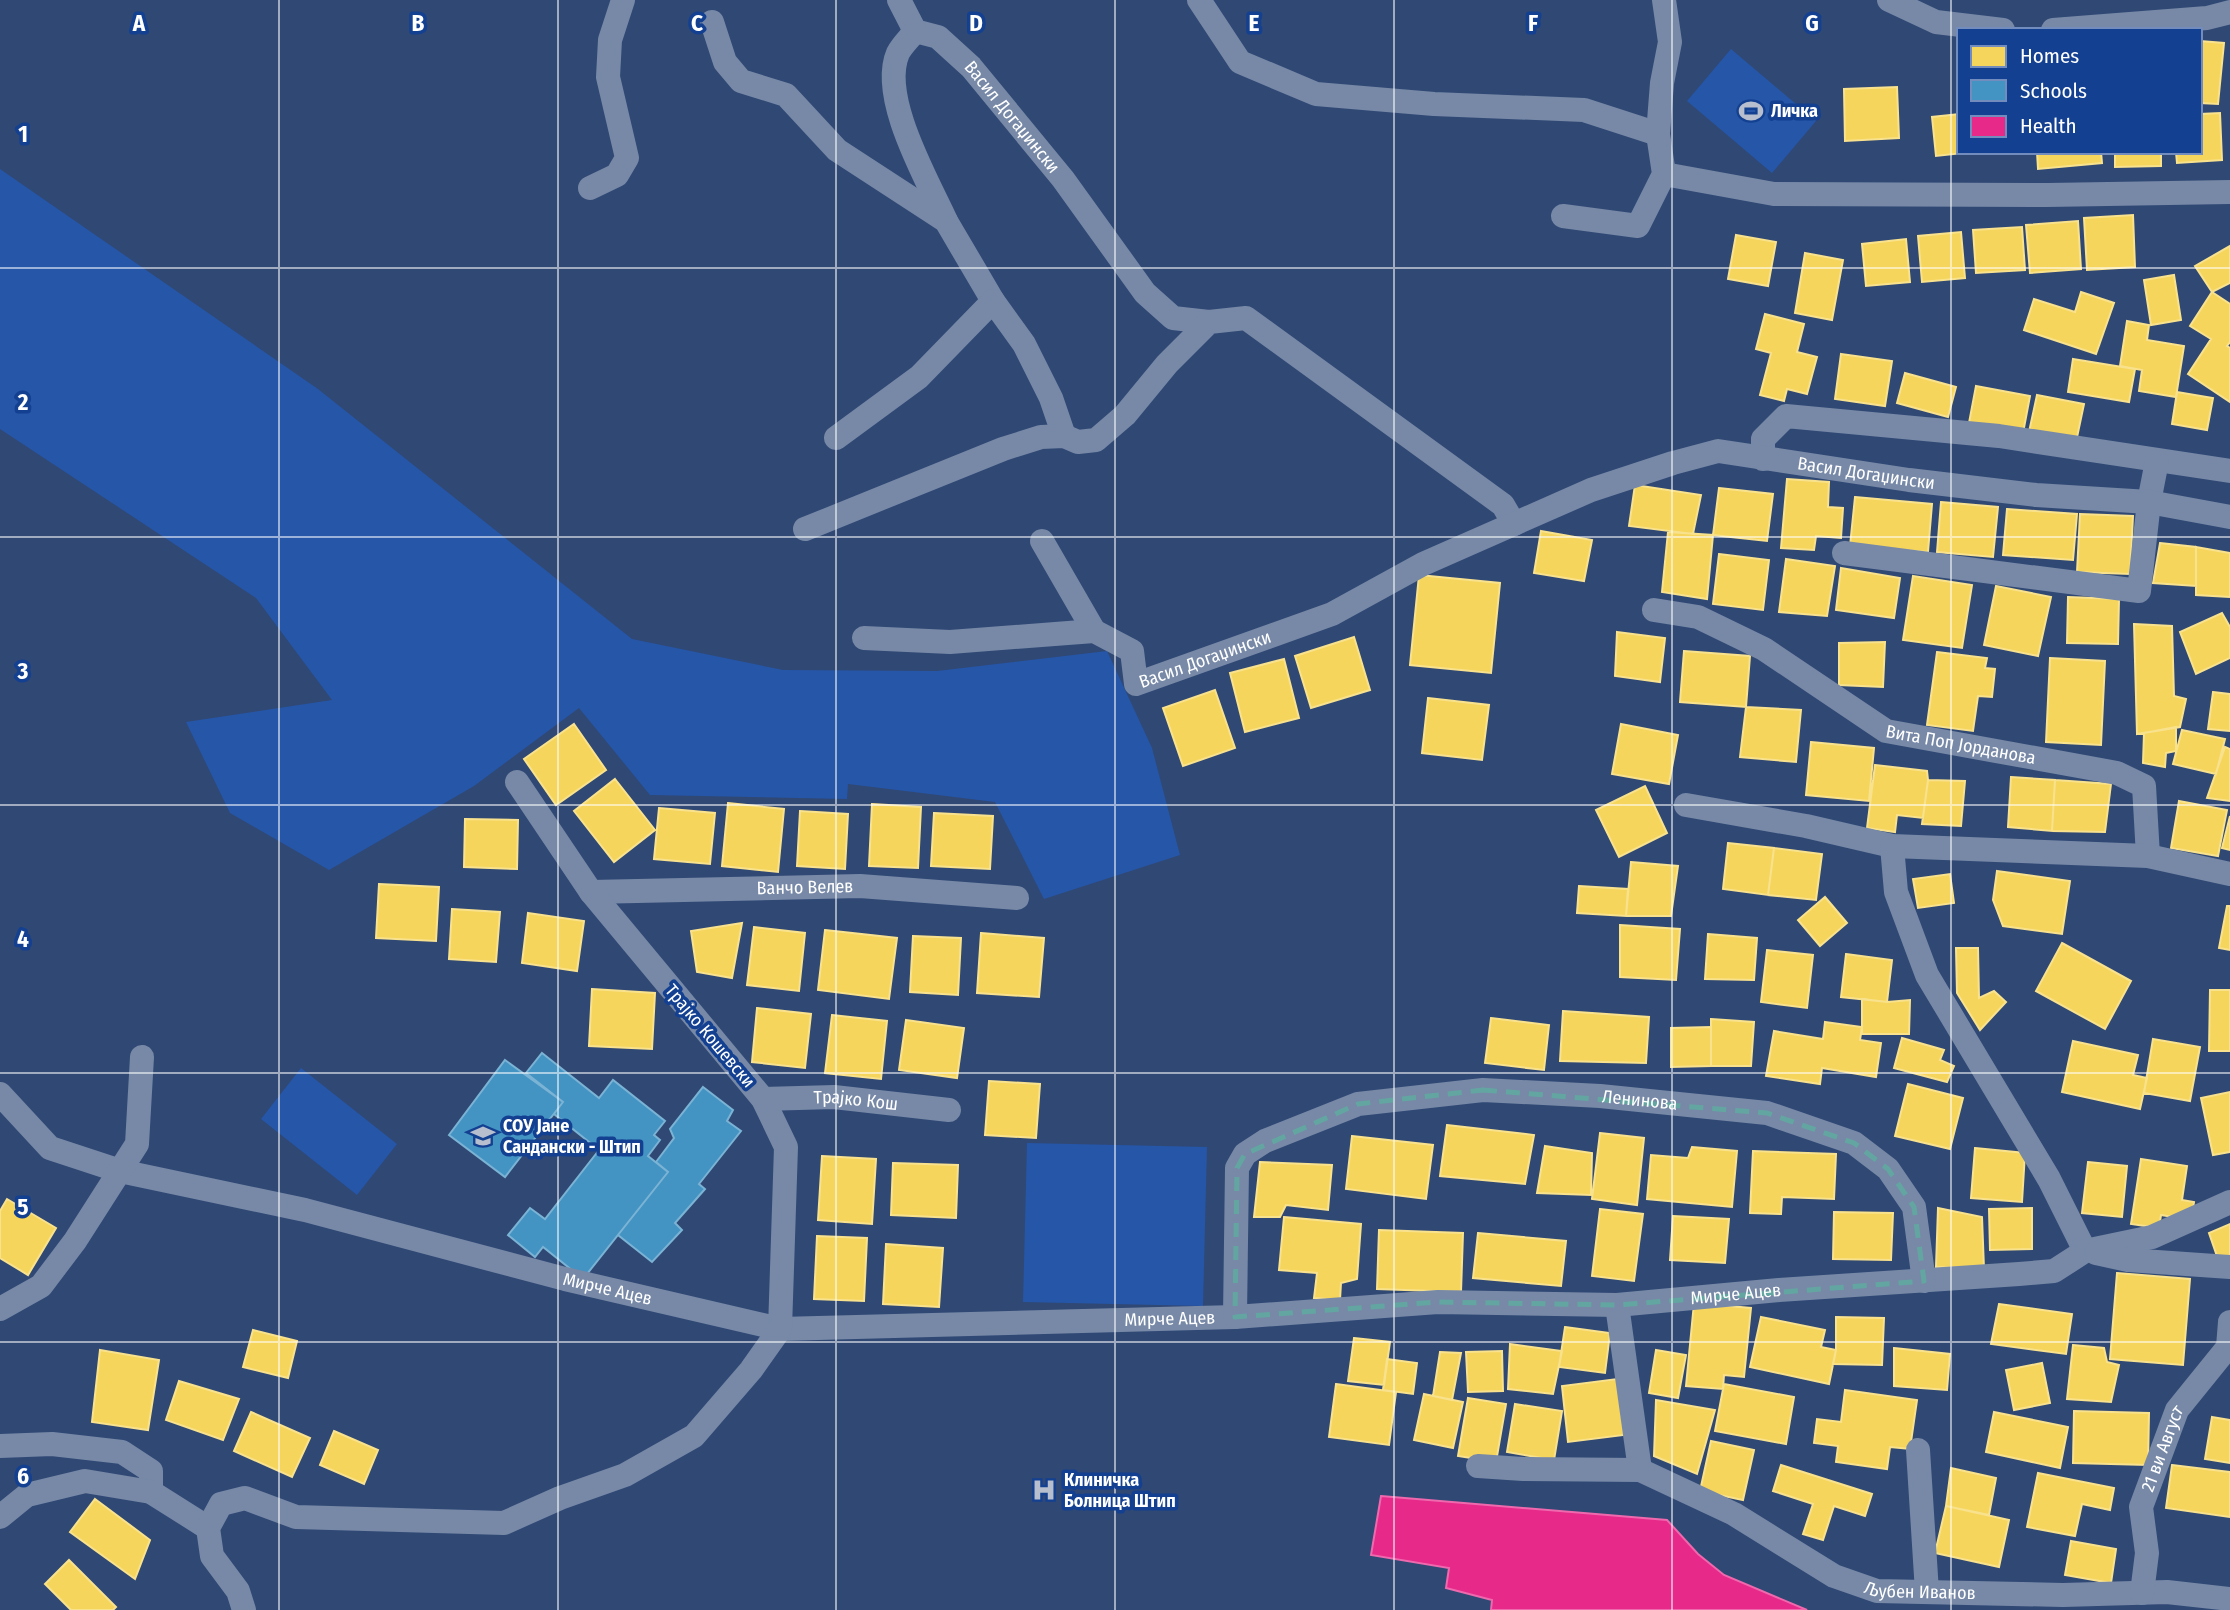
<svg xmlns="http://www.w3.org/2000/svg" width="2230" height="1610" viewBox="0 0 2230 1610" font-family="'Fira Sans Condensed',sans-serif">
<rect width="100%" height="100%" fill="#304874"/>
<!-- green -->
<path fill="#2656a8" d="M1731 49 1816 121 1772 173 1687 101Z
M0 169 318 389 632 639 783 670 937 671 1107 651 1152 748 1180 855 1044 899 995 802 848 784 847 799 650 795 579 708 474 786 329 870 230 813 186 722 332 700 256 598 0 429Z
M301 1068 397 1144 357 1195 261 1119Z
M1027 1143 1207 1147 1203 1306 1023 1302Z"/>
<!-- homes -->
<path fill="#f6d55c" stroke="#f9e28d" stroke-width="2" d="M2200 41 2224 43 2218 104 2200 103Z
M1897 87 1899 138 1845 141 1844 89Z
M2220 113 2222 160 2177 163 2176 152H2200V114Z
M1959 114V152H1972L1936 156 1932 117Z
M2037 152H2101L2102 163 2038 169Z
M2115 152H2161V166L2115 167Z
M2133 215 2135 267 2087 270 2084 218Z
M2078 221 2081 269 2030 273 2026 225Z
M2022 227 2025 270 1976 273 1973 230Z
M1961 232 1965 278 1922 282 1918 236Z
M1736 235 1776 242 1768 286 1728 279Z
M1906 239 1910 282 1866 286 1862 244Z
M2230 246V283L2212 292 2195 266Z
M1805 253 1843 260 1832 320 1795 313Z
M2174 275 2181 320 2151 325 2144 280Z
M2081 292 2114 303 2096 354 2024 330 2034 299 2075 312Z
M2212 292 2230 304V342L2227 346 2230 348V402L2188 374 2211 339 2190 326Z
M1765 314 1804 324 1797 352 1817 357 1807 394 1787 389 1784 401 1760 395 1771 353 1756 349Z
M2127 321 2149 325 2147 340 2184 346 2176 397 2139 391 2142 370 2120 366Z
M1841 354 1892 361 1885 406 1835 399Z
M2073 359 2135 369 2129 402 2068 392Z
M1905 373 1956 387 1948 417 1897 403Z
M1976 386 2030 396 2023 433 1969 423Z
M2177 392 2213 398 2207 430 2172 424Z
M2037 395 2084 404 2076 442 2029 432Z
M1787 479 1829 482 1828 507 1843 508 1841 538 1816 536 1814 550 1781 548Z
M1635 485 1701 495 1693 534 1629 526Z
M1719 488 1773 494 1767 541 1713 535Z
M1855 497 1932 504 1928 552 1850 546Z
M1941 502 1998 507 1993 557 1937 552Z
M2007 509 2077 514 2073 560 2003 555Z
M2080 514 2133 516 2130 574 2077 572Z
M1541 531 1592 540 1584 581 1534 573Z
M1668 532 1713 535 1707 599 1662 592Z
M2160 543 2196 547V586L2153 583Z
M2196 547 2230 553V597L2196 595Z
M1719 554 1769 560 1763 610 1713 604Z
M1786 559 1835 566 1827 616 1779 612Z
M1841 568 1900 578 1894 618 1836 610Z
M1419 575 1500 583 1491 673 1410 665Z
M1913 576 1972 585 1962 648 1903 640Z
M1996 586 2051 597 2038 656 1984 645Z
M2068 597 2119 599 2118 644 2067 643Z
M2222 613 2230 627V658L2196 674 2180 632Z
M2134 624 2172 626 2174 696 2186 699 2180 727 2137 734Z
M1617 632 1665 638 1660 682 1615 676Z
M1354 637 1370 690 1311 708 1295 656Z
M1885 642 1883 687 1839 685V643Z
M1684 651 1750 656 1746 707 1680 702Z
M1937 652 1987 658 1985 668 1995 669 1992 697 1978 696 1973 731 1927 725Z
M2050 658 2105 661 2101 745 2046 742Z
M1284 659 1299 718 1245 732 1230 673Z
M1215 690 1235 748 1183 766 1163 708Z
M2213 692 2230 694V731L2208 729Z
M1428 698 1489 705 1482 760 1422 753Z
M1746 707 1801 710 1796 762 1740 757Z
M574 724 606 770 556 805 524 759Z
M1621 724 1678 735 1669 784 1612 774Z
M2176 727V751L2166 753 2165 767 2143 763 2144 733Z
M2182 730 2225 739 2216 774 2173 764Z
M1811 742 1874 748 1869 801 1806 795Z
M2225 747 2230 749V801L2207 798Z
M1875 765 1927 771 1928 780 1923 818 1897 815 1895 832 1867 828Z
M2011 777 2055 780 2052 831 2008 827Z
M615 779 655 830 614 862 574 811Z
M1928 780 1965 781 1961 826 1922 824Z
M2055 780 2111 784 2105 832 2052 831Z
M1645 786 1667 833 1619 857 1596 810Z
M2179 801 2227 810 2218 856 2171 848Z
M728 803 784 809 778 872 722 866Z
M872 804 921 807 918 868 869 866Z
M659 808 715 813 710 864 654 859Z
M800 811 848 814 845 869 797 866Z
M934 813 993 816 990 869 931 866Z
M2230 816V850L2222 848Z
M465 819 518 820 517 869 464 867Z
M1728 843 1774 848 1768 895 1723 889Z
M1774 848 1822 854 1816 900 1768 895Z
M1631 862 1678 866 1671 916H1626Z
M1997 871 2070 881 2062 934 2003 926 1993 900Z
M1950 874 1954 903 1918 908 1913 879Z
M379 884 439 887 436 941 376 938Z
M1579 886 1628 889 1626 916 1577 913Z
M1825 897 1847 923 1820 946 1798 920Z
M2227 906H2230V950L2219 948Z
M452 909 500 912 496 962 449 959Z
M528 913 584 921 577 971 522 963Z
M742 923 732 978 697 972 691 931Z
M1620 925 1680 929 1676 980 1620 977Z
M754 927 805 933 799 991 747 985Z
M825 930 897 938 889 999 818 990Z
M981 933 1044 938 1039 997 977 993Z
M1708 934 1757 938 1754 980 1705 979Z
M913 936 961 938 958 995 910 992Z
M2062 943 2131 981 2105 1029 2036 991Z
M1956 948H1978L1979 998 1994 991 2006 1002 1980 1030 1957 993Z
M1767 950 1813 955 1807 1008 1761 1002Z
M1846 954 1892 960 1887 1002 1841 997Z
M592 989 655 993 652 1049 589 1046Z
M2210 990H2230V1051H2209Z
M1862 999 1887 1002 1910 1000 1909 1034H1862Z
M757 1008 811 1014 805 1068 752 1062Z
M1563 1011 1649 1017 1646 1063 1560 1061Z
M832 1015 887 1021 881 1079 825 1073Z
M1491 1018 1549 1025 1544 1070 1485 1063Z
M1711 1019 1754 1022 1751 1066H1711Z
M906 1020 964 1028 957 1078 899 1070Z
M1825 1022 1862 1027 1860 1040 1881 1043 1876 1077 1822 1068 1820 1084 1766 1076 1774 1031 1823 1039Z
M1711 1027V1066L1671 1067V1028Z
M1902 1038 1944 1050 1940 1060 1954 1066 1947 1082 1894 1068Z
M2153 1039 2200 1047 2190 1101 2144 1093Z
M2073 1041 2138 1055 2133 1075 2147 1078 2140 1109 2062 1092Z
M989 1081 1040 1084 1036 1138 985 1135Z
M1908 1084 1963 1098 1950 1149 1895 1136Z
M2230 1092V1152L2213 1155 2201 1098Z
M1447 1125 1534 1135 1525 1184 1440 1176Z
M1600 1133 1644 1138 1637 1205 1592 1199Z
M1352 1136 1433 1145 1426 1199 1346 1189Z
M1545 1146 1592 1153 1591 1195 1537 1193Z
M1692 1147 1737 1151 1732 1207 1647 1199 1651 1155 1688 1158Z
M1975 1148 2025 1153 2022 1202 1971 1198Z
M1753 1151 1836 1154 1834 1199 1782 1197 1781 1214 1750 1213Z
M822 1156 876 1159 872 1224 818 1220Z
M2141 1159 2187 1166 2182 1200 2194 1202 2192 1214 2179 1218 2161 1215 2159 1228 2131 1224Z
M1260 1162 1332 1165 1328 1210 1286 1205 1280 1217H1254Z
M2088 1162 2127 1166 2122 1217 2082 1213Z
M893 1163 958 1165 956 1218 891 1215Z
M7 1199 56 1228 28 1275 0 1258V1211Z
M1938 1208 1982 1217 1984 1269 1936 1267Z
M2032 1208V1249L1990 1250 1989 1209Z
M1600 1209 1643 1214 1634 1281 1592 1276Z
M1834 1212 1893 1213 1891 1260 1833 1259Z
M1673 1216 1729 1219 1725 1263 1670 1260Z
M1284 1217 1361 1224 1357 1279 1341 1283 1340 1300 1314 1298 1317 1273 1279 1270Z
M2230 1224V1266L2218 1259 2209 1233Z
M1379 1230 1463 1233 1461 1292 1377 1289Z
M1478 1233 1566 1241 1561 1286 1473 1278Z
M817 1236 867 1238 864 1301 814 1299Z
M886 1244 943 1248 939 1307 883 1304Z
M2117 1273 2190 1279 2183 1365 2110 1359Z
M1694 1303 1751 1308 1744 1377 1724 1375 1723 1389 1686 1386Z
M1999 1304 2072 1314 2066 1354 1991 1344Z
M1761 1317 1825 1330 1821 1347 1836 1350 1829 1384 1750 1367Z
M1836 1317 1884 1318 1882 1365 1833 1364 1836 1350Z
M1565 1327 1610 1333 1605 1373 1559 1367Z
M253 1330 297 1341 288 1378 243 1367Z
M1354 1338 1390 1342 1384 1385 1348 1381Z
M1510 1344 1562 1351 1553 1394 1508 1389Z
M2073 1345 2104 1348 2107 1362 2119 1365 2111 1402 2067 1399Z
M1894 1348 1950 1354 1947 1390 1894 1386Z
M100 1350 159 1360 148 1430 92 1422Z
M1656 1350 1686 1355 1678 1398 1649 1393Z
M1502 1351 1503 1391 1468 1392 1466 1352Z
M1440 1352 1461 1353 1452 1400 1433 1396Z
M1387 1359 1417 1363 1413 1394 1383 1390Z
M2042 1363 2050 1403 2014 1410 2006 1370Z
M1617 1379 1624 1435 1568 1442 1562 1386Z
M179 1381 239 1399 223 1440 166 1420Z
M1336 1384 1396 1392 1389 1445 1329 1437Z
M1724 1384 1794 1397 1786 1444 1715 1431Z
M1845 1390 1917 1400 1910 1449 1890 1447 1887 1469 1836 1462 1838 1446 1814 1443 1817 1419 1841 1422Z
M1424 1394 1463 1402 1453 1448 1414 1440Z
M1468 1398 1506 1404 1496 1462 1458 1456Z
M1656 1400 1715 1410 1697 1474 1654 1456Z
M1515 1404 1562 1411 1554 1460 1507 1452Z
M2074 1411 2149 1413 2148 1465 2073 1463Z
M251 1412 310 1438 292 1477 234 1451Z
M1994 1412 2068 1427 2060 1468 1986 1452Z
M2212 1417 2230 1420V1463L2205 1459Z
M334 1431 378 1450 364 1484 320 1465Z
M1711 1441 1754 1450 1743 1500 1700 1491Z
M1781 1465 1872 1494 1865 1516 1834 1506 1823 1540 1803 1534 1813 1504 1773 1491Z
M2172 1465 2230 1472V1517L2166 1508Z
M1951 1468 1996 1478 1989 1515 1946 1506Z
M2038 1473 2114 1488 2110 1510 2082 1504 2075 1536 2027 1527Z
M95 1499 150 1540 135 1579 70 1532Z
M1946 1506 2009 1520 1999 1567 1935 1553Z
M2071 1541 2116 1549 2111 1583 2065 1575Z
M69 1560 116 1607 113 1610H71L45 1584Z"/>
<!-- schools -->
<path fill="#4393c3" stroke="#7bb3d5" stroke-width="2" d="M542 1053 599 1098 613 1080 665 1121 654 1135 660 1140 648 1156 668 1172 583 1279 543 1247 535 1257 508 1235 530 1208 545 1219 599 1150 554 1114 563 1102 526 1073Z
M505 1060 563 1102 505 1177 449 1135Z
M703 1087 733 1110 727 1121 741 1131 699 1184 705 1189 675 1223 682 1230 652 1262 618 1235 668 1172 656 1162 674 1138 670 1129Z"/>
<!-- health -->
<path fill="#e7298a" stroke="#ee69ad" stroke-width="2" d="M1381 1496 1667 1520 1698 1554 1724 1575 1807 1610H1491L1492 1600 1446 1588 1449 1568 1371 1555Z"/>
<g fill="none" stroke-linecap="round" stroke-linejoin="round">
<!-- minor -->
<g stroke="#7789a7" stroke-width="24">
<path id="s1" d="M899 0 915 31 938 37 971 67 1063 179 1145 293 1173 318 1209 322"/>
<path d="M1199 0 1240 62 1316 94 1434 104 1584 110 1658 134"/>
<path d="M1889 0 1936 22 2003 30"/>
<path d="M712 22 725 62 741 81 786 95 837 150 946 221 993 301"/>
<path d="M2053 30 2207 18 2230 12"/>
<path d="M915 31C910 38 902 45 898 53 879 97 927 179 946 221"/>
<path d="M1664 174 1774 194 2047 195 2230 192"/>
<path d="M590 188 617 175 627 158 608 77 610 40 623 0"/>
<path d="M1563 216 1638 226 1664 174 1658 134 1662 83 1670 42 1664 0"/>
<path d="M836 438 919 377 993 301 1024 344 1051 398 1064 436"/>
<path d="M1763 459V439L1786 416 1999 436 2230 471"/>
<path d="M805 529 1003 449 1041 437 1064 436 1078 442 1096 440 1125 415 1167 364 1209 322 1246 318 1503 505 1514 524"/>
<path d="M1042 541 1094 631"/>
<path d="M1844 553 2139 591 2149 502 2157 461"/>
<path id="s2" d="M1654 610 1698 617 1764 649 1886 731 2117 773 2144 786 2148 856"/>
<path id="s3" d="M864 638 950 642 1094 631 1132 651 1136 684 1332 614 1423 564 1591 490 1673 463 1718 451 1909 480 2036 495 2149 502 2230 517"/>
<path d="M1686 805 1806 826 1892 846 2148 856 2230 874"/>
<path d="M1892 846 1896 892 1927 975 2049 1179 2085 1251"/>
<path id="s4" d="M591 892 860 886 1017 898"/>
<path id="s5" d="M0 1094 50 1148 120 1171 305 1210 565 1279 780 1329 1235 1317 1438 1302 1617 1305 1779 1290 2019 1274 2054 1271 2085 1251 2152 1237 2230 1202"/>
<path id="s6" d="M763 1099 834 1097 949 1110"/>
<path d="M2096 1253 2128 1260 2230 1267"/>
<path d="M1617 1305 1640 1470"/>
<path d="M0 1309 41 1286 75 1241 137 1144 142 1057"/>
<path id="s7" d="M1235 1317 1237 1168 1245 1154 1265 1141 1358 1104 1483 1090 1600 1096 1767 1113 1854 1143 1888 1169 1914 1207 1924 1281"/>
<path d="M0 1446 52 1444 122 1452 151 1471V1492"/>
<path d="M1918 1450 1927 1592"/>
<path id="s8" d="M1478 1466 1523 1469 1640 1470 1734 1514 1834 1576 1877 1591 2063 1595 2167 1592 2230 1599"/>
<path d="M0 1517 27 1495 85 1481 151 1492 208 1528"/>
<path id="s9" d="M2142 1593 2147 1553 2141 1507 2177 1410 2228 1347 2230 1322"/>
<path d="M244 1610 238 1591 212 1556 208 1528 221 1504 245 1498 296 1517 504 1523 560 1498 625 1475 694 1436 751 1370 780 1329 786 1147 763 1099 591 892 517 782"/>
</g>
</g>
<!-- marked area -->
<path fill="none" stroke="#63a6a1" stroke-width="5" stroke-dasharray="14 9" stroke-linejoin="round" d="M1483 1090 1767 1113 1854 1143 1888 1169 1914 1207 1924 1281 1617 1305 1438 1302 1235 1317 1237 1168 1245 1154 1358 1104Z"/>
<!-- grid -->
<path fill="none" stroke="#fff" stroke-width="2" stroke-opacity="0.55" d="M279 0V1610M558 0V1610M836 0V1610M1115 0V1610M1394 0V1610M1672 0V1610M1951 0V1610M0 268H2230M0 537H2230M0 805H2230M0 1073H2230M0 1342H2230"/>
<!-- icons -->
<defs>
<g id="stadium-bare" transform="scale(1.89)"><path d="M0-5a6.5 5 0 1 0 0 10a6.5 5 0 1 0 0-10ZM-3.5-1.8h7v3.6h-7Z" fill="#b7bfce" stroke="#134091" stroke-width="2.5" paint-order="stroke"/></g>
<g id="school-bare" transform="scale(1.89)"><path d="M0-5L7-2L0 1L-7-2ZM-4 1L0 2.5L4 1V4Q0 6-4 4Z" fill="#b7bfce" stroke="#134091" stroke-width="2.5" paint-order="stroke"/></g>
<g id="hospital-bare" transform="scale(1.89)"><path d="M-5-5h3v3.5h4V-5h3V5h-3V1.5h-4V5h-3Z" fill="#b7bfce" stroke="#134091" stroke-width="2.5" paint-order="stroke"/></g>
</defs>
<g fill-rule="evenodd">
<use href="#stadium-bare" x="1751" y="111"/>
<use href="#school-bare" x="483" y="1136"/>
<use href="#hospital-bare" x="1044" y="1490"/>
</g>
<g text-anchor="middle" dominant-baseline="central" stroke-width="7" stroke-linejoin="round" paint-order="stroke">
<!-- poi labels -->
<g font-size="18" font-weight="bold" fill="#fff" stroke="#134091" text-anchor="start">
<text x="1771" y="111">Личка</text>
<text x="503" y="1126">СОУ Јане<tspan x="503" dy="21">Сандански - Штип</tspan></text>
<text x="1064" y="1480">Клиничка<tspan x="1064" dy="21">Болница Штип</tspan></text>
</g>
<!-- street labels -->
<g font-size="18" fill="#fff" stroke="#134091">
<text stroke="none"><textPath href="#s1" startOffset="168">Васил Догаџински</textPath></text>
<text stroke="none"><textPath href="#s3" startOffset="1085">Васил Догаџински</textPath></text>
<text stroke="none"><textPath href="#s3" startOffset="380">Васил Догаџински</textPath></text>
<text stroke="none"><textPath href="#s2" startOffset="341">Вита Поп Јорданова</textPath></text>
<text stroke="none"><textPath href="#s4" startOffset="214">Ванчо Велев</textPath></text>
<text transform="translate(710 1036) rotate(50)">Трајко Кошевски</text>
<text stroke="none"><textPath href="#s7" startOffset="572">Ленинова</textPath></text>
<text stroke="none"><textPath href="#s6" startOffset="93">Трајко Кош</textPath></text>
<text stroke="none"><textPath href="#s5" startOffset="649">Мирче Ацев</textPath></text>
<text stroke="none"><textPath href="#s5" startOffset="1783">Мирче Ацев</textPath></text>
<text stroke="none"><textPath href="#s5" startOffset="1216">Мирче Ацев</textPath></text>
<text stroke="none"><textPath href="#s9" startOffset="149">21 ви Август</textPath></text>
<text stroke="none"><textPath href="#s8" startOffset="472">Љубен Иванов</textPath></text>
</g>
</g>
<g font-size="23" text-anchor="middle" font-weight="bold" fill="#fff" stroke="#134091" stroke-width="7" stroke-linejoin="round" paint-order="stroke">
<text x="139" y="31">A</text>
<text x="418" y="31">B</text>
<text x="697" y="31">C</text>
<text x="976" y="31">D</text>
<text x="1254" y="31">E</text>
<text x="1533" y="31">F</text>
<text x="1812" y="31">G</text>
<text x="23" y="142">1</text>
<text x="23" y="410">2</text>
<text x="23" y="679">3</text>
<text x="23" y="947">4</text>
<text x="23" y="1215">5</text>
<text x="23" y="1484">6</text>
</g>
<!-- legend -->
<rect x="1957" y="28" width="245" height="126" fill="#134091" stroke="#718cbd" stroke-width="2"/>
<rect x="1971" y="46" width="35" height="21" fill="#f6d55c" stroke="#718cbd" stroke-width="2"/>
<text x="2020" y="63" font-size="21" fill="#ffffff">Homes</text>
<rect x="1971" y="80" width="35" height="21" fill="#4393c3" stroke="#718cbd" stroke-width="2"/>
<text x="2020" y="98" font-size="21" fill="#ffffff">Schools</text>
<rect x="1971" y="116" width="35" height="21" fill="#e7298a" stroke="#718cbd" stroke-width="2"/>
<text x="2020" y="133" font-size="21" fill="#ffffff">Health</text>
</svg>
